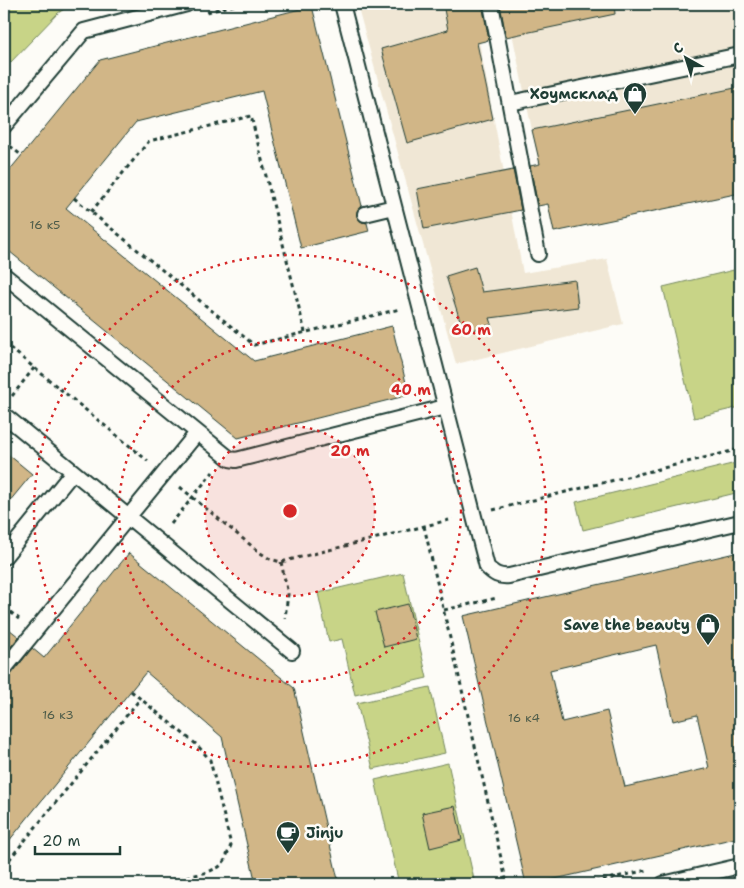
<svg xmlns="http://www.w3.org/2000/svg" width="744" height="888" viewBox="0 0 744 888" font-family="'Shantell Sans',sans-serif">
<rect width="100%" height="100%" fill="#fdfcf7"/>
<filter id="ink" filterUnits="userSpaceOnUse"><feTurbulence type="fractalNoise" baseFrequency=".02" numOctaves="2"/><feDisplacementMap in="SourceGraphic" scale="10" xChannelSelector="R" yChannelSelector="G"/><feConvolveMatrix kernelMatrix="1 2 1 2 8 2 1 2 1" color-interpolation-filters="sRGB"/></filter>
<g filter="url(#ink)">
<!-- built -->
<path fill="#f0e7d5" d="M357 4H472L523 273 607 259 623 324 456 364Z
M506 4H740V153L736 154 740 174V193L553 232Z"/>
<!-- green -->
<path fill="#c8d487" stroke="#74885e" d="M4 4H72L58 13 9 64 4 63Z
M738 269 740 278V407L694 418 663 287Z
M740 462V492L583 530 576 502Z
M403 573 427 678 355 695 342 639 329 642 318 593Z
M430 687 445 753 373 769 357 703Z
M448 763 475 884H399L375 780Z"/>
<!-- building -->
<path fill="#d1b687" stroke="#1f3d34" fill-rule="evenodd" d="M443 4H482L489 40 477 43 493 119 407 143 381 49 448 30Z
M500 4H614L615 14 506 37Z
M312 6 362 206 357 211V217L362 222 367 223 369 231 301 248 262 91 136 122 66 208 254 361 392 326 409 395 238 438 4 247V177L100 60Z
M740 87V193L554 232 548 204 538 206 530 166 540 164 532 130Z
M513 170 521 210 424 229 417 189Z
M475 267 482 292 575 280 578 307 490 318 492 324 464 333 446 276Z
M4 451 32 474 4 508Z
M129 553 294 688 339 884H256L222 737 146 672 4 847V678L11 675 32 648 44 658Z
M735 553 740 576V837L546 881 526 884 463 616ZM656 645 673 721 697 715 709 768 625 787 607 711 562 722 550 670Z
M408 604 416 639 384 647 375 612Z
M4 625 19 637 4 655Z
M455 806 462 840 430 848 422 813Z"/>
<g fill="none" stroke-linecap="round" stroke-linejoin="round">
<!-- lane casing -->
<g stroke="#1f3d34" stroke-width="18">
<path id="lane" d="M342 4 487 567C494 574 499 577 509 576L740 522
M491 4 538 254
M510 103 740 55
M4 126 84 31 187 4
M365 214 394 207
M4 275 230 459 236 460 445 407
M4 415 292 651
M4 557 73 472
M4 669 197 433
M663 884 740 866"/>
</g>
<!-- path -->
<path stroke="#1f3d34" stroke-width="3" stroke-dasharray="4 4" stroke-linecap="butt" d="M207 12 238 4
M10 146 21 155
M74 198 254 345 400 309
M91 212 149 141 251 116 305 332
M4 343 148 461
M12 396 34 368
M180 487 259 552 270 559 281 562 453 519
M493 510 740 449
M171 524 213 472
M424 526 507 884
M281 562 288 594 285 618
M4 607 19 619
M444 610 497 598
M131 691 197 745 210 760 231 845 225 860 219 867 208 872 157 884
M4 866 140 699
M587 884 647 870"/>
<!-- lane -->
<use href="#lane" stroke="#fdfcf7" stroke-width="14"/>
</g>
</g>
<!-- distance rings -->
<circle cx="290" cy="511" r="85" fill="#d62828" fill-opacity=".12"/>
<g fill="none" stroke="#d62828" stroke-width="2.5" stroke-dasharray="2.5 5">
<circle cx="290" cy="511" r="85"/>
<circle cx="290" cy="511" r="171"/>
<circle cx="290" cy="511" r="256"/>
</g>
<!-- icons -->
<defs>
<g id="shop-pin" transform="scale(1.25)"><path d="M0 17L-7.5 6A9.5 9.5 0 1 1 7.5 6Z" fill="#1f3d34" stroke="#fdfcf7"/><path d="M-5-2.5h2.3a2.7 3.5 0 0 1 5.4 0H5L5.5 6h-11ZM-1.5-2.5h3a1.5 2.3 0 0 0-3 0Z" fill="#fff"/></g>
<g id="cafe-pin" transform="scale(1.25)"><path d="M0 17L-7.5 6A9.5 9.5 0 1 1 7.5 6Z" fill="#1f3d34" stroke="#fdfcf7"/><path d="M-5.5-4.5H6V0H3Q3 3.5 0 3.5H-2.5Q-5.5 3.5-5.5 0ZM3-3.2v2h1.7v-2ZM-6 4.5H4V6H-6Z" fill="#fff"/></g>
</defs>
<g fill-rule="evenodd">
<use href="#shop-pin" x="635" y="94"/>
<use href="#shop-pin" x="708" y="625"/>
<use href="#cafe-pin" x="288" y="833"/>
</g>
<g text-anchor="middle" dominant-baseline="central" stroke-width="5" stroke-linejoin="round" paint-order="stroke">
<!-- number labels -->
<g font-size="12" fill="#4c5b49">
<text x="45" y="225">16 к5</text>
<text x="58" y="715">16 к3</text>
<text x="524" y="718">16 к4</text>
</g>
<!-- poi labels -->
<g font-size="15" font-weight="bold" fill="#1f3d34" stroke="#fdfcf7" text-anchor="end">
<text x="618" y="94">Хоумсклад</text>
<text x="690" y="625">Save the beauty</text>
<text x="306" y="833" text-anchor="start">Jinju</text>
</g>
</g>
<circle cx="290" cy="511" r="8" fill="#d62828" stroke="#fdfcf7" stroke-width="2.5"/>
<g font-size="15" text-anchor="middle" font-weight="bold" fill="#d62828" stroke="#fdfcf7" stroke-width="5" stroke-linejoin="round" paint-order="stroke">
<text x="471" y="335">60 m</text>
<text x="411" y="395">40 m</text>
<text x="350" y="456">20 m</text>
</g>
<!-- margin -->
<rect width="744" height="888" fill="none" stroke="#fdfcf7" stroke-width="20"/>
<rect x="10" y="10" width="724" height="868" fill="none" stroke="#1f3d34" stroke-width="2" filter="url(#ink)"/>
<!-- north arrow -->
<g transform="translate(686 58) rotate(321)" stroke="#fdfcf7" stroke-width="4" paint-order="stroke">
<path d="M0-4L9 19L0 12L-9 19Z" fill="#1f3d34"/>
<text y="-8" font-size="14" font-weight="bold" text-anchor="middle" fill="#1f3d34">С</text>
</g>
<!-- scale -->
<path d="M35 846v8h85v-8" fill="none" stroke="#1f3d34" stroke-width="2.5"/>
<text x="42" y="846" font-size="15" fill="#1f3d34" stroke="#fdfcf7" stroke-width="4" paint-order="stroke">20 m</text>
</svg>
